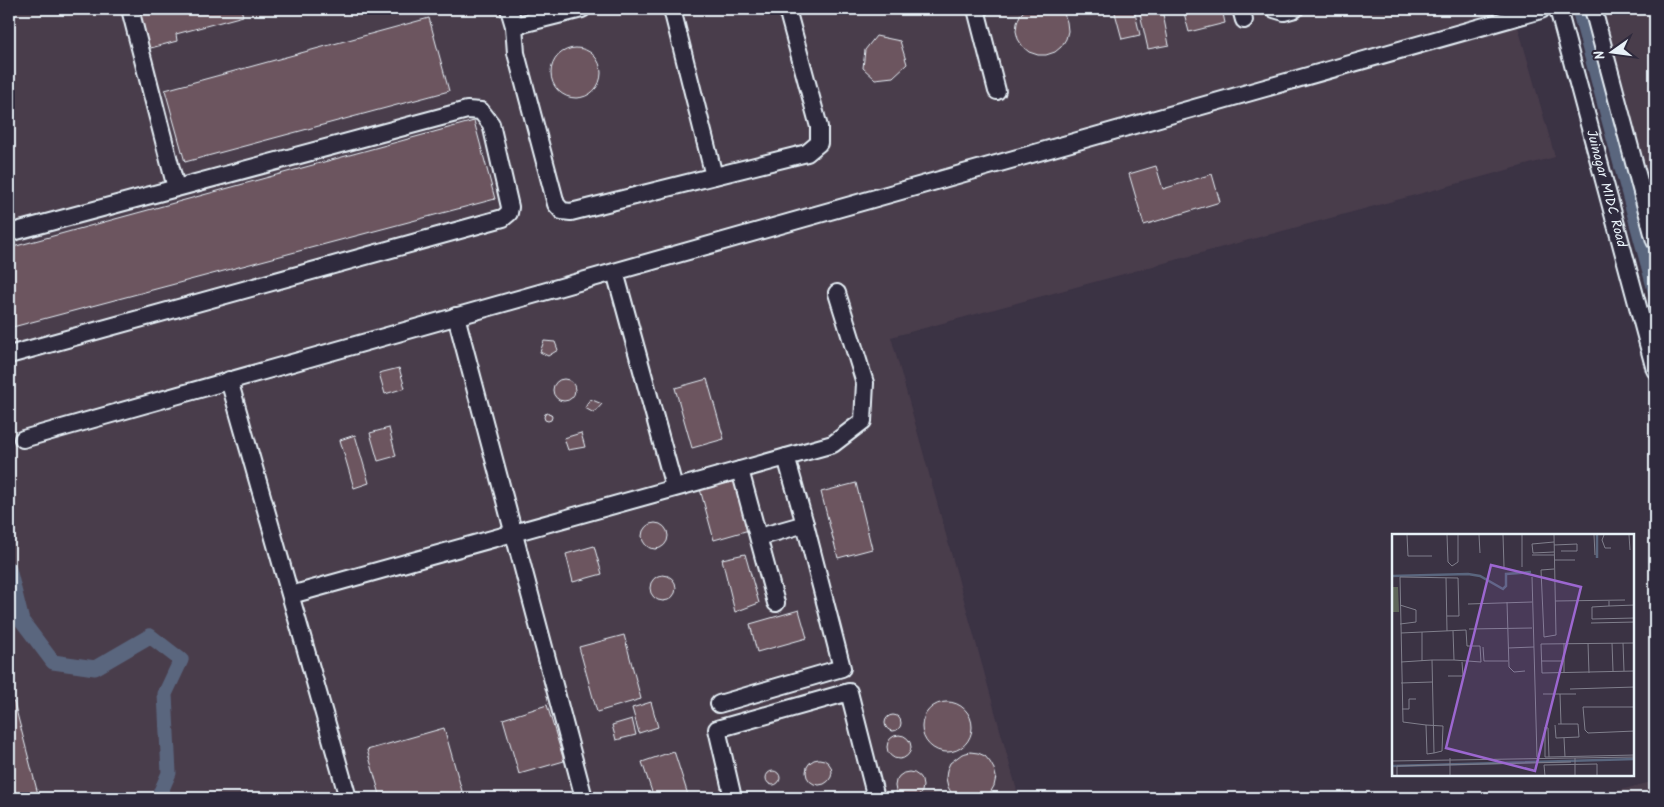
<svg xmlns="http://www.w3.org/2000/svg" width="1664" height="807" viewBox="0 0 1664 807" font-family="Kalam,sans-serif">
<rect width="100%" height="100%" fill="#3b3344"/>
<filter id="ink" filterUnits="userSpaceOnUse"><feTurbulence type="fractalNoise" baseFrequency=".02" numOctaves="2"/><feDisplacementMap in="SourceGraphic" scale="10" xChannelSelector="R" yChannelSelector="G"/><feConvolveMatrix kernelMatrix="1 2 1 2 8 2 1 2 1" color-interpolation-filters="sRGB"/></filter>
<g filter="url(#ink)">
<!-- built -->
<path fill="#4a3d4c" d="M9 9H1513L1555 157 891 337 1019 798H9Z
M1588 9H1655V268Z
M1655 781V798H1591Z"/>
<g fill="none" stroke-linecap="round" stroke-linejoin="round">
<!-- canal -->
<path stroke="#5a667e" stroke-width="15" d="M1579 9 1655 290
M9 569 22 621 53 662 95 668 150 636 181 660 165 694 169 773 158 798"/>
</g>
<!-- building -->
<path fill="#6c555f" stroke="#e8f1f8" d="M136 9H241L243 16 176 34 177 41 147 49Z
M1026 9H1058L1064 14 1067 22 1068 31 1066 39 1061 47 1055 52 1046 55H1038L1029 52 1023 47 1018 39 1016 31 1017 23 1020 15Z
M1114 9H1134L1140 35 1122 39Z
M1139 9H1162L1169 45 1148 49Z
M1183 9H1222L1225 23 1189 32Z
M429 18 449 91 185 162 165 90Z
M876 36 900 41 907 64 893 77 875 79 863 68 865 50Z
M551 73a25 25 0 1 1 50 0a25 25 0 1 1-50 0Z
M474 121 495 199 9 328V248Z
M1156 166 1163 189 1212 174 1220 202 1144 225 1129 174Z
M544 341 555 342 558 350 548 356 540 352Z
M399 368 405 388 385 394 379 373Z
M553 390a11 11 0 1 1 22 0a11 11 0 1 1-22 0Z
M707 379 724 439 692 448 675 388Z
M590 399 602 404 594 413 585 408Z
M544 417a4 4 0 1 1 8 0a4 4 0 1 1-8 0Z
M389 428 396 456 378 461 370 433Z
M581 433 585 447 568 450 564 438Z
M355 435 369 483 354 488 340 440Z
M736 480 749 530 714 540 700 489Z
M856 483 872 549 838 558 821 492Z
M642 536a13 13 0 1 1 26 0a13 13 0 1 1-26 0Z
M594 546 602 574 573 582 566 554Z
M745 554 759 603 735 612 722 559Z
M650 588a13 13 0 1 1 26 0a13 13 0 1 1-26 0Z
M799 610 807 638 757 652 750 624Z
M624 635 641 699 597 712 579 647Z
M14 702 39 798H9V704Z
M651 702 658 727 639 733 632 708Z
M922 727a25 25 0 1 1 50 0a25 25 0 1 1-50 0Z
M547 705 564 761 519 774 503 719Z
M885 723a8 8 0 1 1 16 0a8 8 0 1 1-16 0Z
M632 719 636 735 616 740 612 725Z
M444 728 464 798H381L367 750Z
M887 747a12 12 0 1 1 24 0a12 12 0 1 1-24 0Z
M674 751 689 798H654L642 762Z
M970 752 978 753 985 756 990 762 994 769 996 777 994 786 990 793 984 798H958L952 794 948 787 946 778 947 770 950 763 962 754Z
M806 772a13 13 0 1 1 26 0a13 13 0 1 1-26 0Z
M766 778a7 7 0 1 1 14 0a7 7 0 1 1-14 0Z
M895 786a14 14 0 1 1 28 0a14 14 0 1 1-28 0Z"/>
<g fill="none" stroke-linecap="round" stroke-linejoin="round">
<!-- minor casing -->
<g stroke="#e8f1f8" stroke-width="20">
<g id="minor">
<path d="M130 9 176 188"/>
<path d="M509 9 514 26 516 53 556 204 562 211 571 212 807 153 819 143V127L787 9"/>
<path d="M672 9 714 176"/>
<path d="M976 9 997 91"/>
<path d="M1241 9 1244 20"/>
<path d="M1274 9 1284 12 1295 9"/>
<path id="s1" d="M1558 9 1655 370"/>
<path d="M1593 9 1655 241"/>
<path d="M514 26 582 9"/>
<path d="M9 233 467 110 481 111 491 124 510 207 509 213 503 218 9 355"/>
<path d="M615 272 674 487"/>
<path d="M456 316 584 798"/>
<path d="M229 380 348 798"/>
<path d="M23 439 1541 10"/>
<path d="M740 470 776 603"/>
<path d="M759 537 805 524"/>
<path d="M291 595 833 444 863 421 865 383 837 293"/>
<path d="M719 704 842 668 805 524 786 457"/>
<path d="M733 798 717 729 849 692 876 798"/>
</g>
</g>
<!-- minor -->
<use href="#minor" stroke="#2f2a3d" stroke-width="16"/>
</g>
</g>
<g text-anchor="middle" dominant-baseline="central" stroke-width="4.5" stroke-linejoin="round" paint-order="stroke">
<!-- street labels -->
<g font-size="14" fill="#e8f1f8" stroke="#2f2a3d">
<text stroke="none"><textPath href="#s1" startOffset="186">Juinagar MIDC Road</textPath></text>
</g>
</g>
<!-- overview -->
<g transform="translate(1392 534)">
<rect width="242" height="242" fill="#3b3344"/>
<path d="M0 53H6L7 78H0Z" fill="#5e665a"/>
<path fill="none" stroke="#5a667e" stroke-width="2.5" d="M205 1V24M0 42 76 40 88 42 111 55 114 52V40L139 38M0 232 243 225"/>
<path fill="none" stroke="#807f8c" stroke-width="1" d="M15 1 16 22H40M55 1 56 28 60 32 66 28V1M87 1 88 19M111 1 112 33M130 1V33M162 1 164 101 152 103 149 36 162 35M202 1 203 21M212 1 210 6 213 14H219M237 1 238 16M162 11 185 10V17H169M162 18 141 19 140 10 162 8M140 21H162M162 26H183M140 43 145 223M54 44 55 97M163 67 233 66M217 67V72L243 71M115 68 117 133 122 138 133 137M76 70 140 68M8 71 24 76V88L8 90M217 72 200 73V85L243 84M55 82H67L66 44 8 43 11 188 34 191 35 220 42 219 40 126H62L61 97M199 89 243 88M77 95 140 94M30 98V127M9 99 74 96 75 112H88L89 128 62 126M172 109V139M196 109 197 139M220 109 221 137M231 109 232 137M243 109 149 110 150 139 243 137M91 113 92 127H116M116 114 142 113M149 127H172M9 128 40 126M56 142H71L70 128M9 149 40 148M178 155 243 153M151 160H184M168 160 169 190M243 173H191L193 196 196 199 243 197M10 175H17V165H24M34 191 51 192 50 217 42 219M163 191 164 204 187 203 186 190H166M172 204 173 223M0 220 1 242M157 223 156 194 153 193V223H157L243 221M58 224V242M183 224V242M0 227 243 223M5 242V232L179 228M153 242 152 231 205 230V242"/>
<path fill="#9c67d0" fill-opacity="0.15" stroke="#9c67d0" stroke-width="2.5" d="M99 31 189 53 143 237 54 214Z"/>
<rect width="242" height="242" fill="none" stroke="#e8f1f8" stroke-width="2.5"/>
</g>
<!-- margin -->
<rect width="1664" height="807" fill="none" stroke="#2f2a3d" stroke-width="30"/>
<rect x="15" y="15" width="1634" height="777" fill="none" stroke="#e8f1f8" stroke-width="2" filter="url(#ink)"/>
<!-- north arrow -->
<g transform="translate(1612 52) rotate(256)" stroke="#2f2a3d" stroke-width="4" paint-order="stroke">
<path d="M0-4L9 19L0 12L-9 19Z" fill="#e8f1f8"/>
<text y="-8" font-size="14" font-weight="bold" text-anchor="middle" fill="#e8f1f8">N</text>
</g>
</svg>
